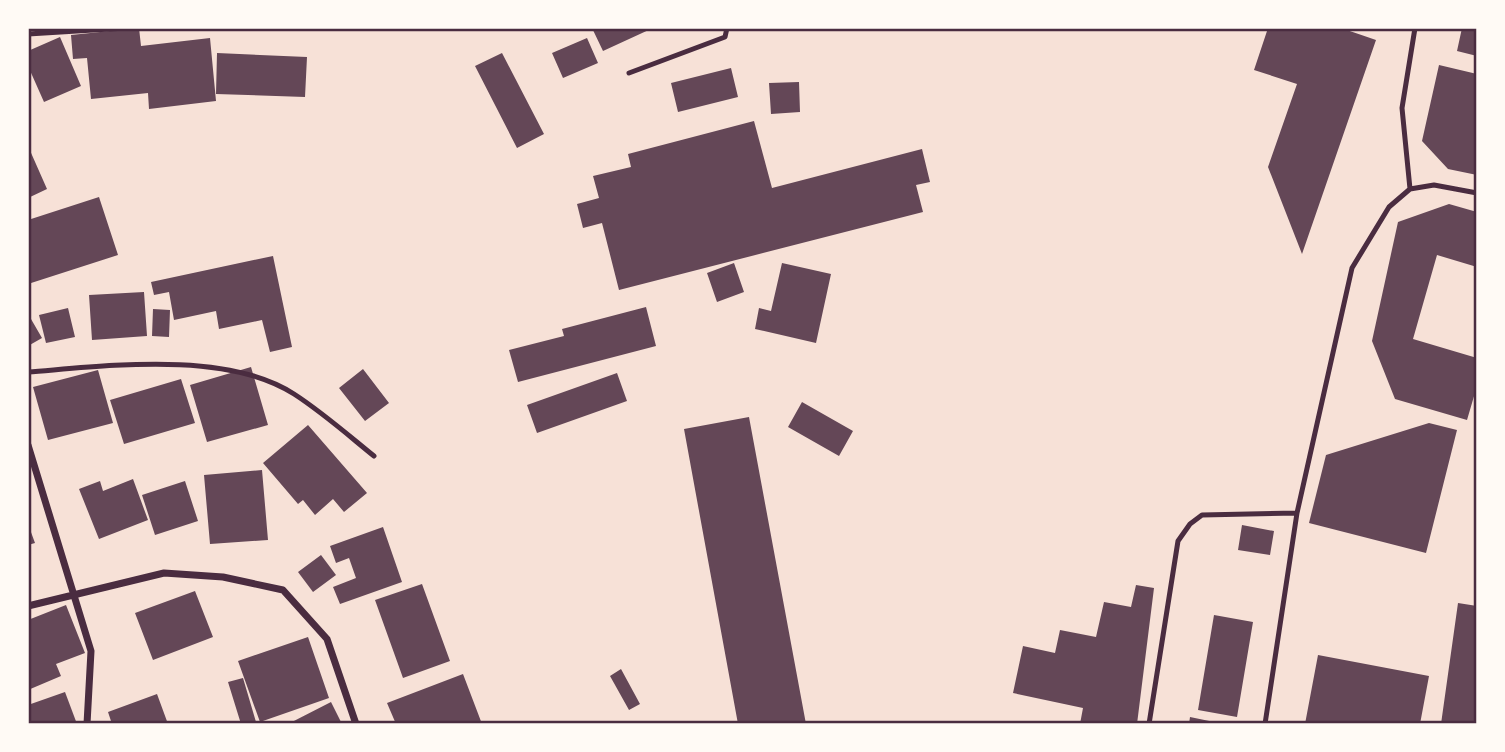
<svg xmlns="http://www.w3.org/2000/svg" width="1505" height="752" viewBox="0 0 1505 752" font-family="Arial,sans-serif">
<rect width="100%" height="100%" fill="#f7e1d7"/>
<!-- building -->
<path fill="#644757" d="M139 28 141 46 210 38 216 101 149 109 148 93 91 99 87 58 73 59 71 35Z
M592 28H653L603 51Z
M1268 28H1341L1376 40 1302 254 1268 167 1297 84 1254 70Z
M1462 28H1477V56L1457 51Z
M60 37 81 86 44 102 28 66V51Z
M587 38 598 63 563 78 552 53Z
M217 53 307 57 305 97 216 94Z
M502 53 544 134 517 148 475 66Z
M1439 65 1477 74V175L1448 169 1422 141Z
M731 68 738 97 678 112 671 83Z
M799 82 800 112 771 114 769 83Z
M754 121 772 188 922 149 930 182 916 185 923 212 619 290 602 223 583 228 577 204 599 198 593 176 631 167 628 154Z
M28 146 47 189 28 198Z
M99 197 118 255 28 284V220Z
M1449 204 1477 212V267L1437 255 1413 339 1477 358V386L1467 420 1395 399 1372 341 1398 222Z
M273 256 292 347 270 352 262 320 219 329 216 311 174 320 169 292 154 295 151 282Z
M734 263 744 292 717 302 707 273Z
M782 263 831 274 816 343 755 329 759 308 771 311Z
M144 292 147 336 92 340 89 295Z
M646 307 656 346 518 382 509 350 564 336 562 329Z
M68 308 75 337 46 343 39 315Z
M153 309 170 310 169 337 152 336Z
M31 319 42 338 28 346V321Z
M251 367 268 425 207 442 190 385Z
M363 369 389 403 365 421 339 388Z
M98 370 113 423 48 440 33 387Z
M617 373 627 401 537 433 527 405Z
M181 379 195 423 124 444 110 400Z
M802 402 853 431 839 456 788 427Z
M749 417 806 724H738L684 429Z
M1429 423 1457 430 1426 553 1309 523 1326 455Z
M308 425 367 493 344 512 333 499 315 515 303 500 298 504 263 463Z
M262 470 268 540 210 544 204 475Z
M133 479 148 520 99 539 79 489 100 481 103 491Z
M185 481 198 521 155 535 142 495Z
M28 524 35 543 28 545Z
M1242 525 1274 531 1270 555 1238 550Z
M383 527 402 582 340 604 333 587 356 578 349 558 336 563 330 546Z
M321 555 336 575 313 592 298 572Z
M422 584 450 661 403 678 375 600Z
M1136 585 1154 588 1137 724H1080L1083 708 1013 693 1023 646 1055 653 1060 630 1096 637 1104 602 1131 607Z
M195 591 213 637 153 660 135 613Z
M1458 603 1477 606V724H1441Z
M66 605 85 653 56 664 61 676 28 690V620Z
M1214 615 1253 622 1237 717 1198 710Z
M308 637 329 698 260 722 238 661Z
M1318 655 1429 676 1420 724H1305Z
M621 669 640 704 629 710 610 676Z
M463 674 482 724H396L387 703Z
M243 678 256 722 250 724H241L228 682Z
M65 692 77 724H28V705Z
M157 694 168 724H112L108 712Z
M331 702 342 724H288Z
M1190 717 1219 723V724H1189Z"/>
<g fill="none" stroke-linecap="round" stroke-linejoin="round">
<!-- service -->
<path stroke="#4a2c40" stroke-width="5" d="M28 34 126 28
M629 73 725 37 727 28
M1410 189 1402 108 1415 28
M28 372C106 366 226 350 294 394 322 412 348 435 374 456
M1149 724 1178 541 1190 524 1202 515 1297 513
M1265 724 1297 513 1352 268 1389 207 1410 189 1434 185 1477 193"/>
<!-- minor -->
<path stroke="#4a2c40" stroke-width="7" d="M28 445 91 651 87 724
M28 606 164 573 223 577 283 590 327 639 356 724"/>
</g>
<!-- border -->
<rect width="1505" height="752" fill="none" stroke="#fffaf5" stroke-width="60"/>
<rect x="30" y="30" width="1445" height="692" fill="none" stroke="#4a2c40" stroke-width="2.5"/>
</svg>
